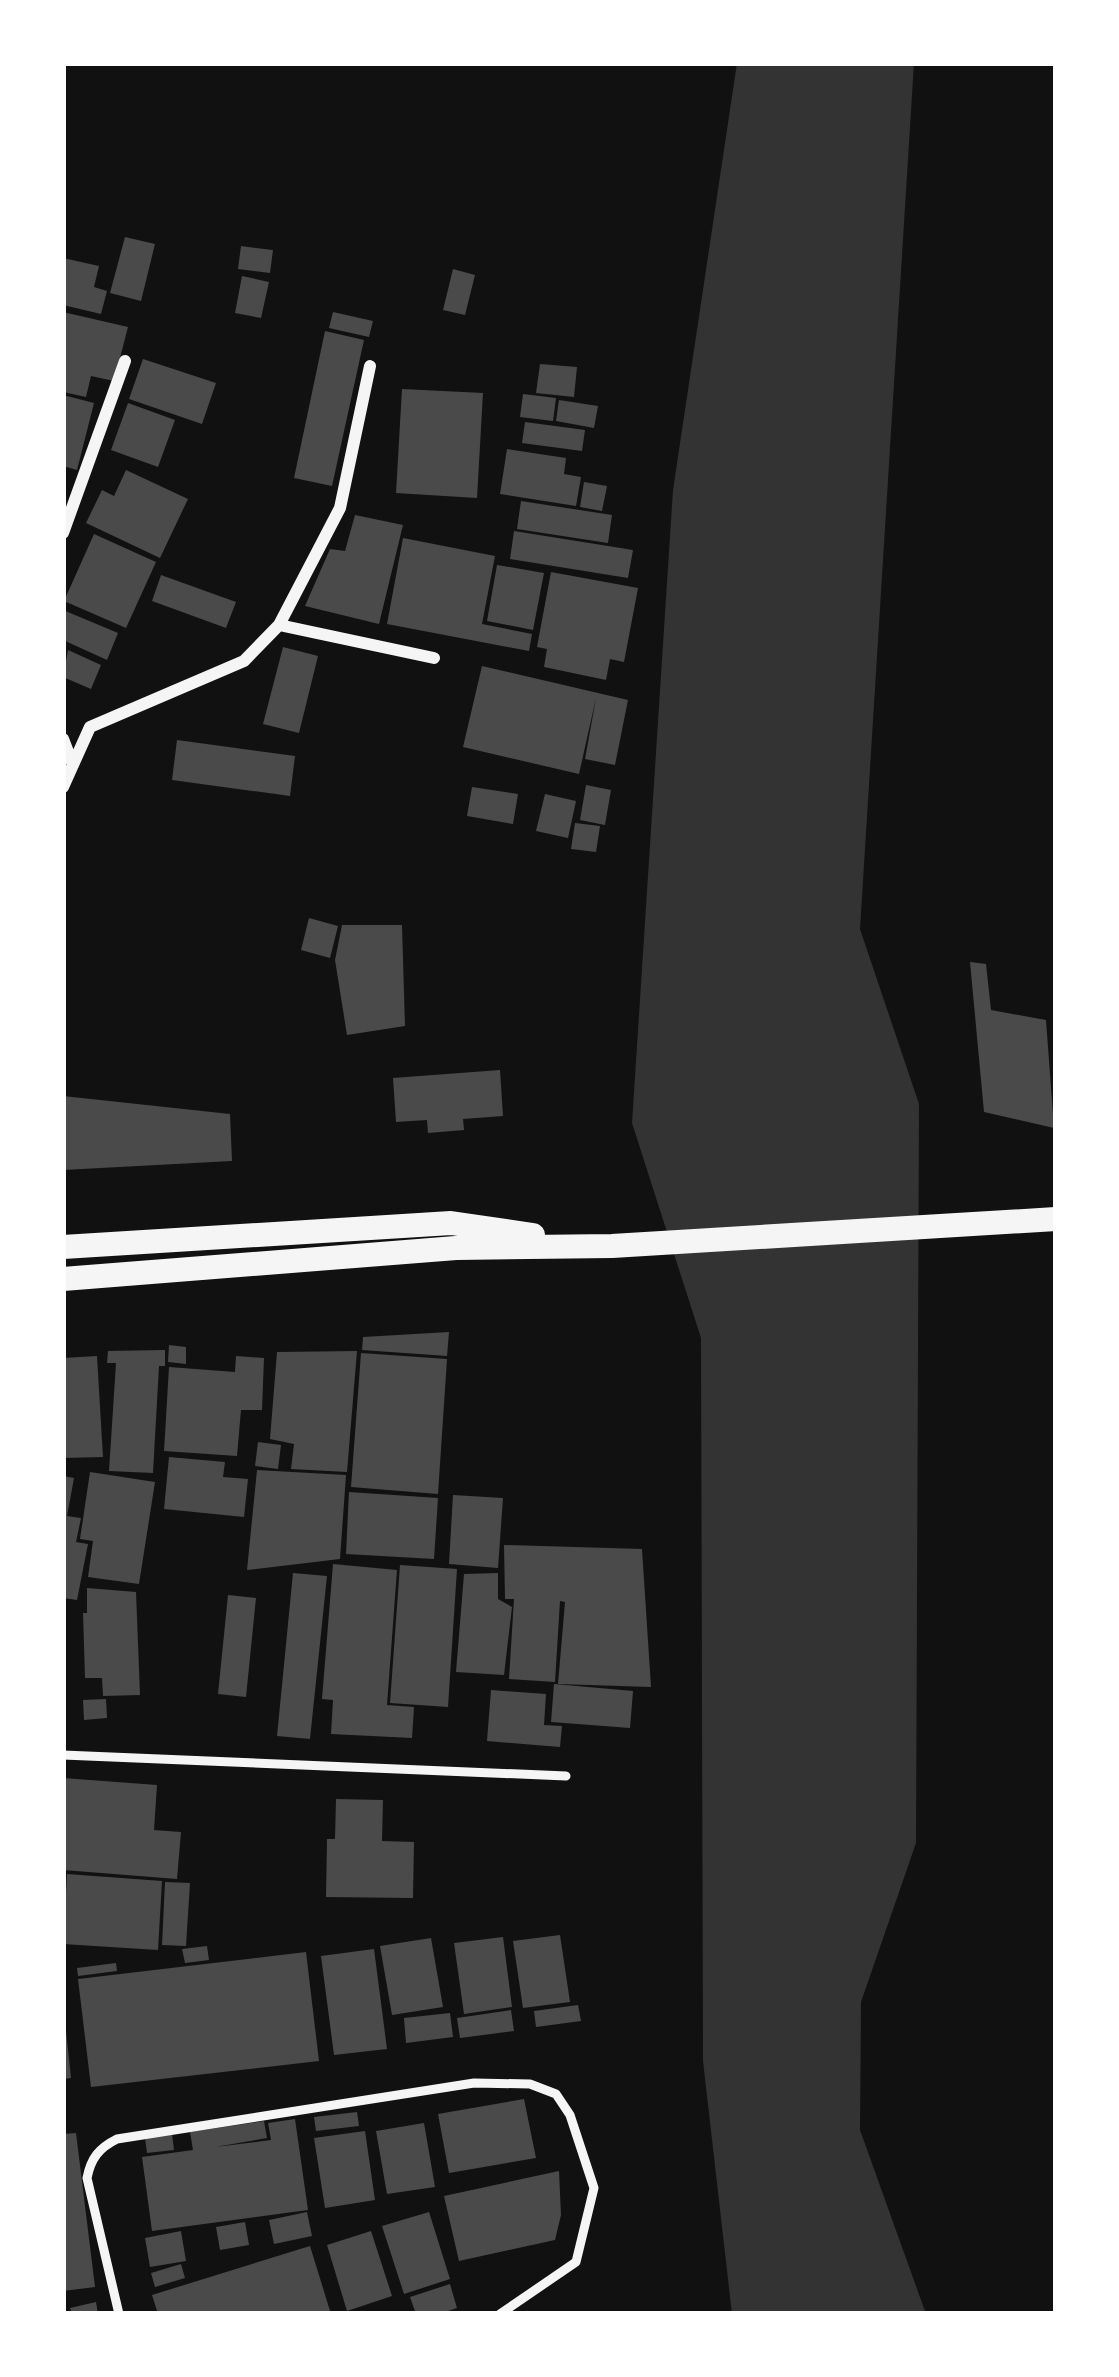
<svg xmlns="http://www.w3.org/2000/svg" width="1119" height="2377" viewBox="0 0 1119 2377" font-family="'Fira Sans',sans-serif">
<rect width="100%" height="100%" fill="#111"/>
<!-- water -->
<path fill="#333" d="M737 63H914L860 929 919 1104 916 1843 861 2002 860 2130 926 2314H732L703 2061 701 1338 632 1123 673 490Z"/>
<!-- building -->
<path fill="#4a4a4a" d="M125 237 155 244 141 301 110 293Z
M241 246 273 250 270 273 238 269Z
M63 258 99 266 94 287 107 291 101 314 63 305Z
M453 269 475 275 465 315 443 310Z
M242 276 269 282 261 318 235 313Z
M63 312 128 327 114 381 91 376 86 397 63 392Z
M333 312 373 321 369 337 329 328Z
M325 331 364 340 332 486 294 478Z
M143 359 216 383 202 424 129 399Z
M540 364 577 367 574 397 536 393Z
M402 389 483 393 477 498 396 493Z
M523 394 556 398 553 421 520 417Z
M63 395 94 403 77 470 63 466Z
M559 400 598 406 594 428 556 421Z
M128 403 175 420 158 467 111 450Z
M525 422 585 430 582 451 522 443Z
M507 449 566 458 564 474 581 477 576 506 500 494Z
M126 470 188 499 160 558 86 523 102 490 114 496Z
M584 482 607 486 602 511 580 507Z
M521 501 612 515 608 543 517 529Z
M355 515 403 525 379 624 305 606 330 549 345 551Z
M514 531 633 550 628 578 510 559Z
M94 534 156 562 126 628 64 601Z
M403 538 495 556 482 624 532 634 529 651 387 624Z
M497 565 544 573 533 630 487 621Z
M551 572 638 588 624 662 610 659 606 680 544 667 547 649 537 647Z
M161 575 236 602 226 628 152 601Z
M63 610 118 633 107 660 63 640Z
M283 647 318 656 299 733 263 724Z
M68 650 101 665 91 689 63 677Z
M482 666 628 700 615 765 585 759 596 698 579 774 463 747Z
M177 740 295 756 290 796 172 780Z
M586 785 611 790 605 825 580 820Z
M472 787 518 794 513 824 467 816Z
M545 794 576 801 568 838 536 831Z
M575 823 600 826 596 852 571 849Z
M309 918 338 926 330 958 301 950Z
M342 925H402L405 1026 347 1035 335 960Z
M970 962 986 964 991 1010 1046 1020 1054 1128 984 1112Z
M500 1070 503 1116 463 1119 464 1130 428 1133 427 1120 396 1122 393 1078Z
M63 1096 230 1114 232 1161 63 1170Z
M449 1332 447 1356 362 1350 363 1337Z
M169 1345 186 1347V1364L168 1362Z
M165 1350V1366H159L153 1473 109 1471 116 1363H107L108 1351Z
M357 1351 347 1472 291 1469 294 1444 270 1439 277 1352Z
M361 1353 447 1359 438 1494 351 1487Z
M97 1356 103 1457 63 1458V1358Z
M236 1356 264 1358 262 1410H241L237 1456 164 1451 169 1367 235 1372Z
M258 1442 281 1445 278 1469 255 1466Z
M169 1457 225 1462 223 1477 248 1479 244 1517 164 1509Z
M257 1470 346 1475 340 1559 247 1570Z
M90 1472 155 1482 139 1584 88 1577 93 1541 80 1539Z
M63 1476 74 1478 67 1516 81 1518 76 1542 88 1544 77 1600 63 1598Z
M349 1492 438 1498 434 1559 346 1554Z
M453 1495 503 1498 498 1568 449 1564Z
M504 1545 642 1549 651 1687 558 1684 565 1602 560 1601 555 1682 509 1679 514 1599H505Z
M333 1564 397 1570 387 1705 414 1707 412 1738 331 1734 333 1700 322 1699Z
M400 1565 457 1569 448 1707 390 1703Z
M293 1573 327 1576 310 1739 277 1736Z
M498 1573V1599L512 1607 504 1675 456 1672 464 1574Z
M87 1588 136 1592 140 1695 103 1696 102 1678H85L83 1613H87Z
M228 1595 256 1598 246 1697 218 1694Z
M554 1684 633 1691 630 1728 551 1722Z
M491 1690 546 1694 544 1725 562 1726 560 1747 487 1741Z
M106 1699 107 1718 84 1720 83 1700Z
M63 1778 157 1785 154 1830 181 1832 177 1879 63 1870Z
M336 1799 383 1800 382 1841 414 1842 413 1898 326 1897 327 1839H335Z
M67 1874 162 1881 158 1950 63 1944Z
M165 1882 190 1883 186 1946 162 1945Z
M560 1935 570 2002 523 2008 513 1941Z
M503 1937 512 2007 464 2014 454 1943Z
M431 1938 443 2007 392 2015 380 1946Z
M207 1946 209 1960 185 1963 182 1949Z
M374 1949 387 2049 334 2055 321 1956Z
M306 1952 319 2061 91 2087 78 1979Z
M116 1963 117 1971 78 1976 77 1968Z
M578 2005 581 2021 536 2027 534 2011Z
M511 2010 514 2031 460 2038 457 2018Z
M450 2013 453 2037 406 2043 404 2018Z
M63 2031H66L71 2078 63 2079Z
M524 2099 536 2158 449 2173 438 2114Z
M357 2112 359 2126 316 2131 314 2117Z
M295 2119 308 2210 152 2231 142 2157 193 2150 190 2132 264 2121 267 2138 215 2147 271 2140 268 2123Z
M424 2123 435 2187 387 2194 376 2131Z
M365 2131 375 2200 325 2208 314 2138Z
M76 2133 95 2287 63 2291V2134Z
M172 2134 174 2150 147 2153 145 2138Z
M559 2171 561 2215 555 2240 459 2261 444 2196Z
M307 2212 312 2236 274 2244 269 2220Z
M429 2212 450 2279 404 2294 382 2226Z
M245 2222 249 2245 220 2250 216 2227Z
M181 2231 186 2261 150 2267 145 2238Z
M371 2231 392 2296 347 2311 327 2245Z
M310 2246 331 2314H158L152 2295Z
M181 2264 185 2278 155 2287 151 2273Z
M450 2284 457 2308 439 2314H416L410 2297Z
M96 2302 98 2314H72L70 2308Z"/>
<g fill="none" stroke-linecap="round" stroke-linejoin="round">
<!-- service -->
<path stroke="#f5f5f5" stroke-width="9" d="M63 1755 566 1776
M119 2314 87 2178C91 2158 99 2148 117 2139L474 2083 530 2084 556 2094 570 2115 594 2188 576 2262 500 2314"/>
<!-- minor -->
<path stroke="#f5f5f5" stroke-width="12" d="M63 533 125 361
M279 625 434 658
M63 739 73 765
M63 787 90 727 244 661 279 625 340 508 370 366"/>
<!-- secondary -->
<path stroke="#f5f5f5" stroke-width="24" d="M63 1247 451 1223 533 1235
M63 1279 456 1248 612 1246 1056 1219"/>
</g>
<!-- border -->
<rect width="1119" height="2377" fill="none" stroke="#ffffff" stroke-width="132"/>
</svg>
